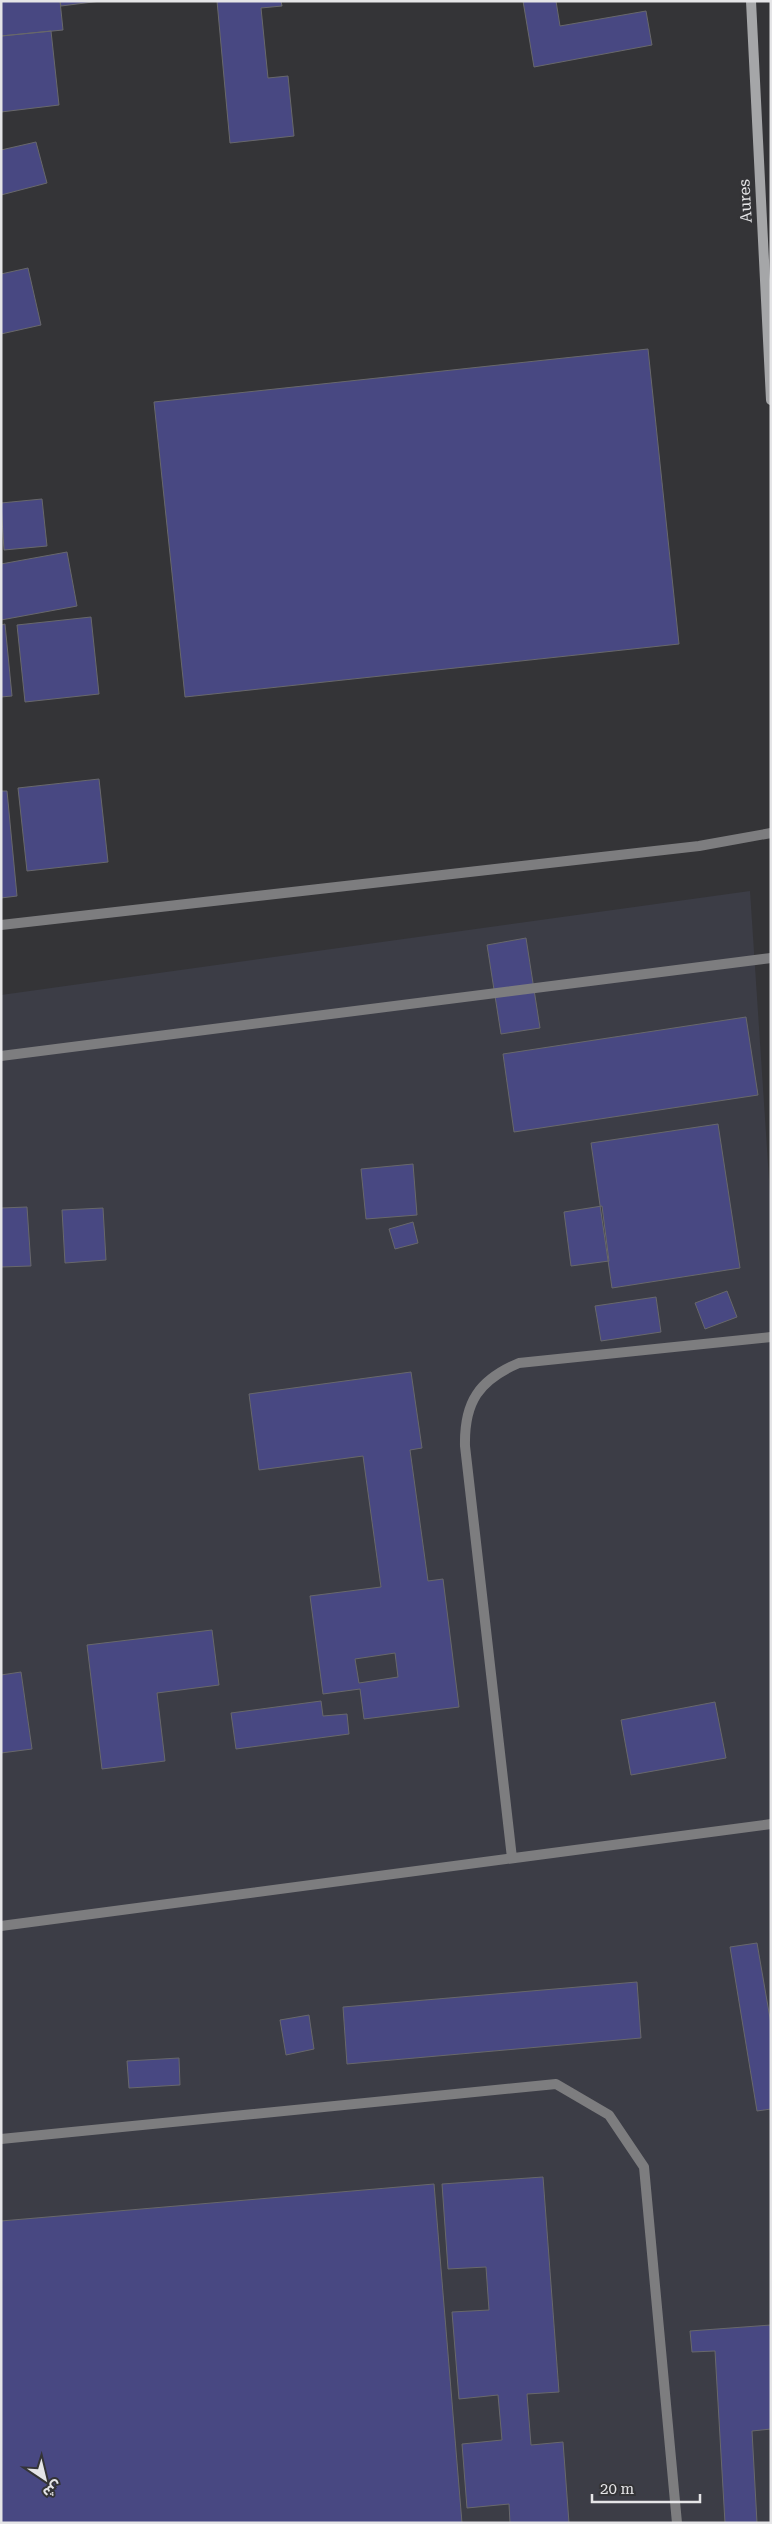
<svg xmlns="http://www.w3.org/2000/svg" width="772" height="2524" viewBox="0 0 772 2524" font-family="'Roboto Serif','Noto Sans Arabic',serif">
<rect width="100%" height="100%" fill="#343437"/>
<!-- built -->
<path fill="#3c3d46" d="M750 891 771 1209V2523H1V995Z"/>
<!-- building -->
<path fill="#484882" stroke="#68686b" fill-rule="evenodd" d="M1 1H60L63 30 1 36Z
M60 1H101L61 6Z
M217 1H281L282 6 261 8 268 78 288 76 294 136 230 143Z
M523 1H556L560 26 646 11 652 45 534 67Z
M51 31 59 105 1 112V36Z
M36 142 47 183 1 195V150Z
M28 268 41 325 1 334V274Z
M648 349 679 644 185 697 154 402Z
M42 499 47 546 4 550 1 503Z
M67 552 77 606 1 620V564Z
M91 617 99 694 25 702 17 625Z
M5 624 12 696 1 697V625Z
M99 779 108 862 27 871 18 788Z
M1 791H7L17 896 1 898Z
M526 938 540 1028 501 1034 487 945Z
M746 1017 758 1095 514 1132 503 1054Z
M718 1124 740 1268 612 1288 591 1143Z
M413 1164 417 1215 366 1219 361 1169Z
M602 1206 609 1261 571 1266 564 1212Z
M27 1207 31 1266 1 1267V1208Z
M103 1208 106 1260 65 1263 62 1210Z
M413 1222 418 1243 395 1249 389 1229Z
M727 1291 737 1317 705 1329 695 1303Z
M656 1297 661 1332 601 1341 595 1306Z
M411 1372 422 1448 410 1450 428 1581 443 1579 459 1707 364 1719 360 1689 323 1694 310 1596 381 1587 363 1456 259 1470 249 1394ZM395 1653 398 1677 359 1683 355 1659Z
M212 1630 219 1685 157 1693 165 1761 102 1769 87 1645Z
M21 1672 32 1749 1 1753V1675Z
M321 1701 323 1716 347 1714 349 1734 236 1749 231 1713Z
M715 1702 726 1758 631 1775 621 1720Z
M757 1943 771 2024V2109L757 2111 730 1947Z
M637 1982 641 2038 347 2064 343 2007Z
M309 2015 314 2049 286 2055 280 2020Z
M179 2058 180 2085 129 2088 127 2061Z
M543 2177 559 2392 527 2394 531 2445 563 2442 569 2523H510L509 2504 467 2508 462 2444 502 2440 498 2395 459 2399 452 2312 489 2310 486 2267 448 2269 442 2184Z
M434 2184 462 2523H1V2221Z
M771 2325V2429L752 2431 757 2523H725L715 2351 692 2352 690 2331Z"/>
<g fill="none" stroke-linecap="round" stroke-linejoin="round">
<!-- lane -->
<path stroke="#7d7d7f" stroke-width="10" d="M1 1056 771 958
M512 1858 465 1446C464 1402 479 1380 519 1363L771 1337
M1 1926 771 1824
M1 2139 556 2084 609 2115 644 2167 677 2523"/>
<!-- street -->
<path stroke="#7d7d7f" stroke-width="10" d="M1 925 699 846 771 833"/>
<!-- secondary -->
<path stroke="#a5a6a8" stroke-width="10" d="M751 1 771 400"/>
</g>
<g text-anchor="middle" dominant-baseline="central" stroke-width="5" stroke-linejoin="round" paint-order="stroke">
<!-- street labels -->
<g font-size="16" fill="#e5e5e7" stroke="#343437">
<text transform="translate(745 201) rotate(-93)">Aures</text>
</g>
</g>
<!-- border -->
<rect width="772" height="2524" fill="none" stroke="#e5e5e7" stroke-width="5"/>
<!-- north arrow -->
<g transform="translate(45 2479) rotate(145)" stroke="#343437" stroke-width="4" paint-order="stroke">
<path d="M0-4L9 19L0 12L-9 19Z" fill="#e5e5e7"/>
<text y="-8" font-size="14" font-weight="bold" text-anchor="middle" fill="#e5e5e7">ش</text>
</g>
<!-- scale -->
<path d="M592 2494v8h108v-8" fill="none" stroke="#e5e5e7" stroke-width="2.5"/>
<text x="600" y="2494" font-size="15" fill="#e5e5e7" stroke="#343437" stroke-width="4" paint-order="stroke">20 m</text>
</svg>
